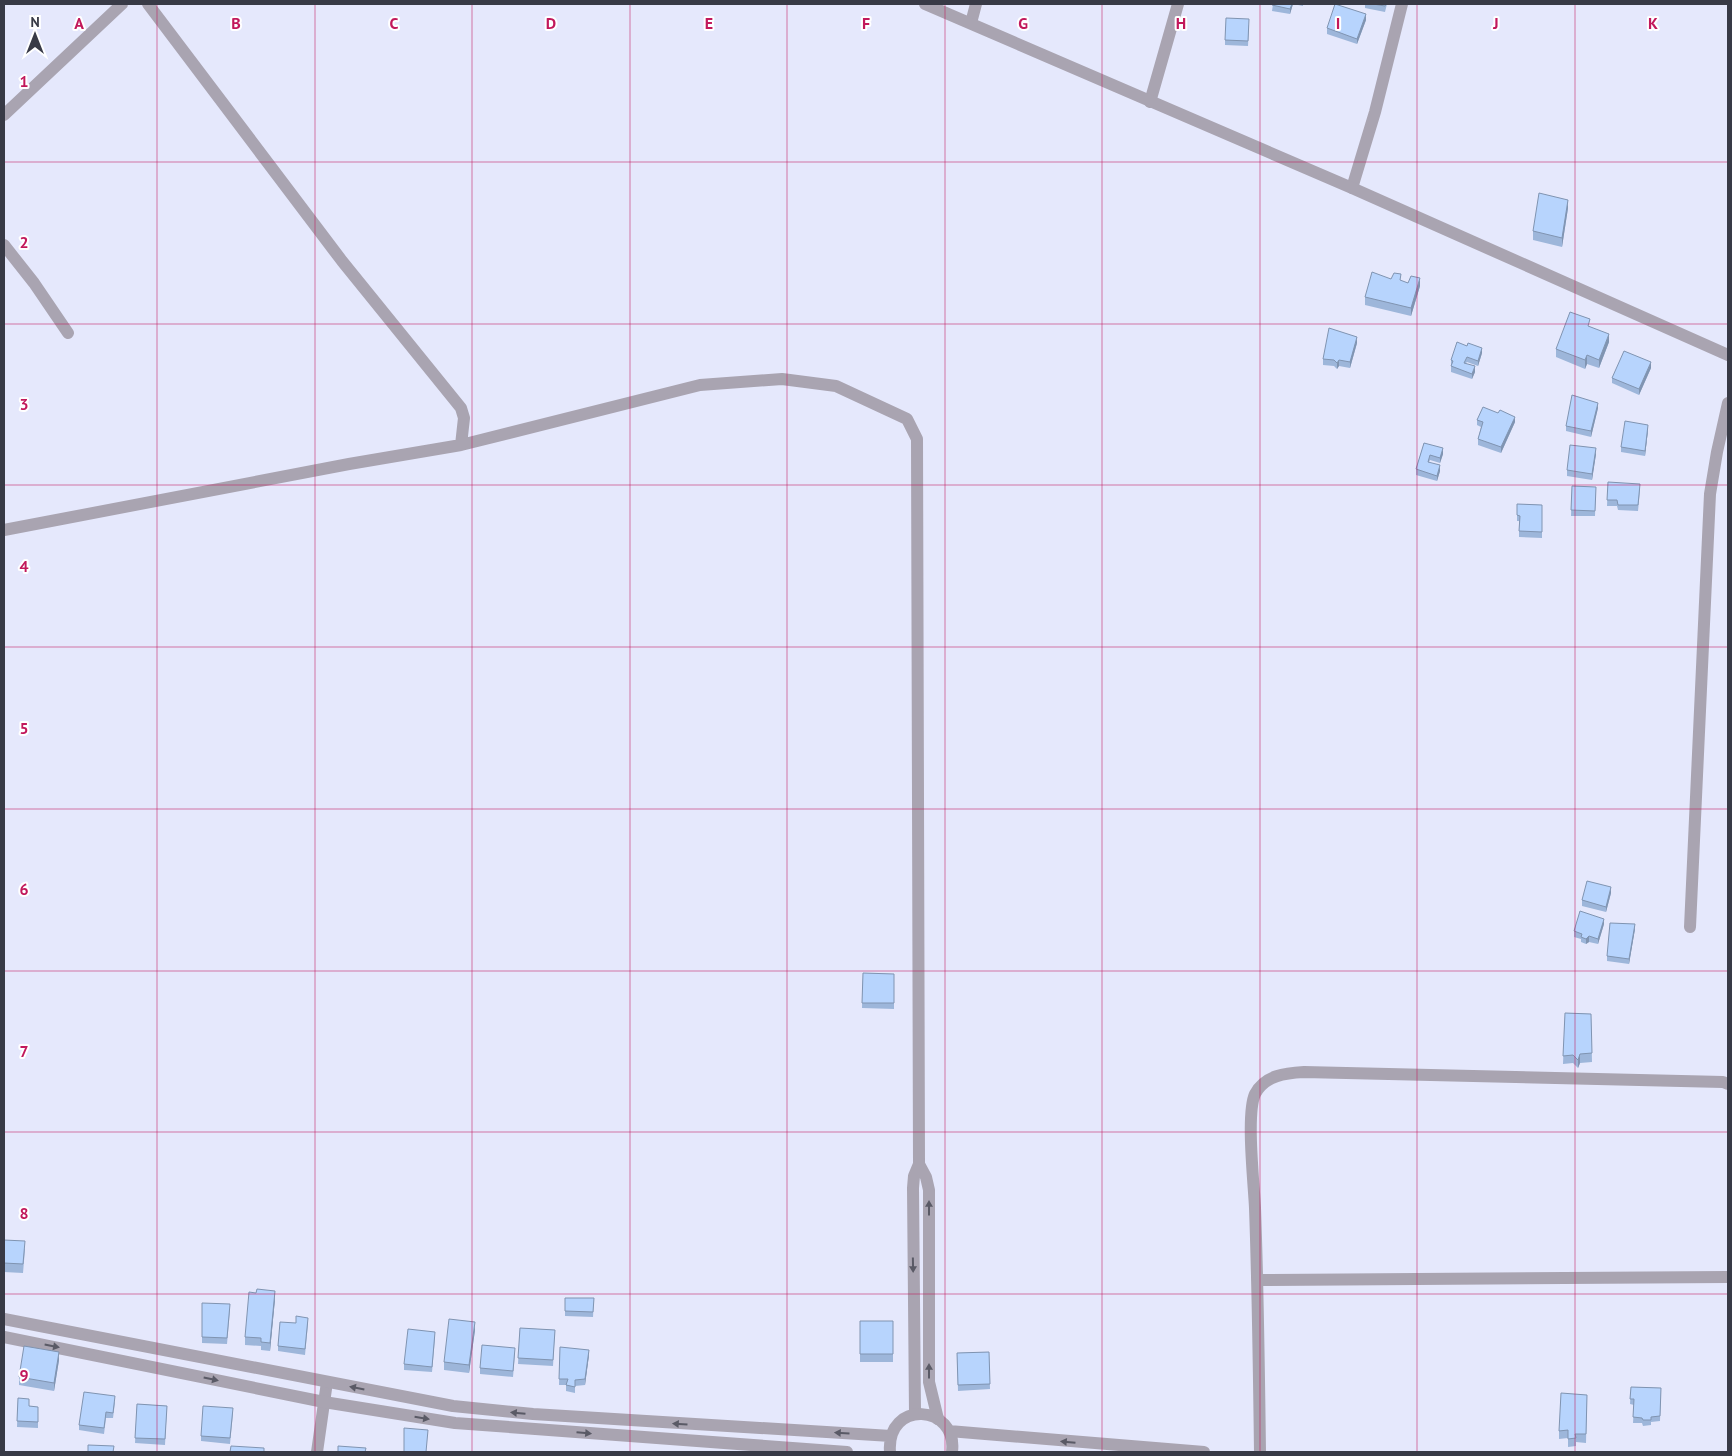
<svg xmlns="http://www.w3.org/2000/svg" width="1732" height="1456" viewBox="0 0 1732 1456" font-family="'PT Sans',sans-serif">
<rect width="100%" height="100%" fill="#e5e8fc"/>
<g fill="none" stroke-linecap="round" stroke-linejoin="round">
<!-- minor -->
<path stroke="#a9a4b1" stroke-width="12" d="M148 4 342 261 461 408 464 418 461 445
M971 23 976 4
M1150 102 1178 4
M4 115 122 4
M1352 188 1375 112 1402 4
M4 245 34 283 68 333
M4 530 349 464 461 445 700 385 782 379 836 386 907 419 917 439 919 1164 914 1176 913 1188 915 1413
M1690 927 1710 494 1717 452 1728 403
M919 1164 926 1177 929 1190V1382L938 1419
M1257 1280 1728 1277
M317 1452 327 1382
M1260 1452C1259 1371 1258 1290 1255 1208 1254 1184 1246 1114 1255 1094 1265 1075 1286 1073 1304 1072L1723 1082 1728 1084"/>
<!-- tertiary -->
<path stroke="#a9a4b1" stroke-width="12" d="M925 4 1352 188 1728 355
M4 1319 453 1406 533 1414 891 1436
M4 1337 324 1402 455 1423 847 1452
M949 1431 1204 1452
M890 1452C886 1399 958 1404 952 1452"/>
</g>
<!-- wall -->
<path fill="#9db6da" d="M1273 4H1303V6L1293 4 1290 14 1272 11Z
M1365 4H1387L1385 12 1365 8Z
M1366 20 1357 44 1327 34V28Z
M1249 25 1248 46 1225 45V40Z
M1568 208 1562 247 1533 240V231Z
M1391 279 1401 281 1420 286 1411 316 1365 305V297Z
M1590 327 1609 342 1599 368 1587 364 1585 369 1556 357V349Z
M1357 343 1350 368 1339 366 1337 369 1334 366 1323 365V359Z
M1482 353 1478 366 1467 362 1466 363 1475 372 1472 379 1451 372V360Z
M1651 368 1639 395 1612 383V378Z
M1598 408 1591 437 1566 431V426Z
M1498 413 1515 422 1501 453 1478 445V439L1481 427 1477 425V420Z
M1648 430 1645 456 1621 452V447Z
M1424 443 1443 454 1440 463 1430 460 1429 462 1440 471 1437 481 1416 475V469Z
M1596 454 1592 480 1567 476V470Z
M1608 482 1640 490 1638 511 1618 510 1617 506H1607Z
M1572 486 1596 487 1595 516H1571Z
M1517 504 1542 505V538L1519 537V521H1517Z
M1611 893 1606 912 1582 906V900Z
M1604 924 1598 944 1589 942 1586 944 1581 942V939L1574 937V931Z
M1635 929 1629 964 1607 961V956Z
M863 973 894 974V1009L862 1008Z
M1565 1013 1591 1014 1592 1062 1580 1063 1578 1068 1573 1063 1563 1064Z
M4 1240 25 1249 23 1273 4 1272Z
M565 1298H594L593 1317 565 1316Z
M275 1299 270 1351 261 1350V1346L245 1345V1337Z
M202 1303 230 1310 227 1344 202 1343Z
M860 1321H893V1362H860Z
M296 1323 308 1324 305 1355 278 1351V1346Z
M520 1328 555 1330 553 1366 518 1364Z
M475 1330 469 1373 444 1370V1362Z
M435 1338 432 1372 404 1370V1364Z
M560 1347 589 1355 585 1385 575 1386V1393L566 1391V1385H559Z
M989 1352 990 1389 958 1391 957 1353Z
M515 1353 513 1377 480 1374V1368Z
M59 1360 54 1391 19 1385V1377Z
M1631 1387 1661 1388 1660 1421 1651 1422V1425L1643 1426 1642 1423H1633L1634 1405 1630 1404Z
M1587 1395 1586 1443 1576 1442V1446L1568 1447V1438L1559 1439V1431Z
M18 1398 29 1406 38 1407V1428L17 1427Z
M115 1402 113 1418H106L104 1434 79 1430V1425Z
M137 1404 167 1406 165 1445 135 1443Z
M233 1413 230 1444 201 1441V1436Z"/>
<!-- shaded-wall -->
<path fill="#8094b1" d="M1292 4H1293L1290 14V9Z
M1366 14V20L1357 44V39Z
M1568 200V208L1562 247V238Z
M1420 278V286L1411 316V308Z
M1609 334V342L1599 368V360Z
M1357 337V343L1350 368V362Z
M1482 348V353L1478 366V361Z
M1587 355V364L1585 369V360Z
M1339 360V366L1337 369V363Z
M1651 362V368L1639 395V389Z
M1475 366V372L1472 379V374Z
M1598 403V408L1591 437V431Z
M1515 417V422L1501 453V447Z
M1648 425V430L1645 456V451Z
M1443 448V454L1440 463V458Z
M1596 448V454L1592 480V474Z
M1440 465V471L1437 481V476Z
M1611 887V893L1606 912V907Z
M1604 919V924L1598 944V939Z
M1635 924V929L1629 964V959Z
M1589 936V942L1586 944V939Z
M1580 1054V1063L1578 1068V1060Z
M275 1291V1299L270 1351V1343Z
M475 1322V1330L469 1373V1365Z
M589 1350V1355L585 1385V1379Z
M59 1352V1360L54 1391V1383Z"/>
<!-- building -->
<path fill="#b7d4fd" stroke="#8094b1" d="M1273 4H1292L1290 9 1272 5Z
M1335 4 1366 14 1357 39 1327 28Z
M1373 4H1386L1385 6Z
M1226 18 1249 19 1248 41 1225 40Z
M1539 193 1568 200 1562 238 1533 231Z
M1372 272 1391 279 1394 273 1401 274 1400 280 1408 283 1411 276 1420 278 1411 308 1365 297Z
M1570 312 1590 319 1588 326 1609 334 1599 360 1587 355 1585 360 1556 349Z
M1329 328 1357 337 1350 362 1339 360 1337 363 1334 360 1323 359Z
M1457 342 1467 346 1468 343 1482 348 1478 361 1467 357 1464 363 1475 366 1472 374 1451 366 1453 361 1451 360Z
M1624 351 1651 362 1639 389 1612 378Z
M1572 395 1598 403 1591 431 1566 426Z
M1483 407 1498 413 1500 410 1515 417 1501 447 1478 439 1483 422 1477 420Z
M1625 421 1648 425 1645 451 1621 447Z
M1424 443 1443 448 1440 458 1430 455 1428 462 1440 465 1437 476 1416 469Z
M1570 445 1596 448 1592 474 1567 470Z
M1608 482 1640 484 1638 505H1618L1617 500H1607Z
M1572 486 1596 487 1595 511 1571 510Z
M1517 504 1542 505V532L1519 531 1520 516 1517 515Z
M1587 881 1611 887 1606 907 1582 900Z
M1580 911 1604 919 1598 939 1589 936 1586 939 1581 937 1582 934 1574 931Z
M1610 923 1635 924 1629 959 1607 956Z
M863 973 894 974V1003H862Z
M1565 1013 1591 1014 1592 1053 1580 1054 1578 1060 1573 1055 1563 1056Z
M4 1240 25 1241 23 1264 4 1263Z
M257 1289 275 1291 270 1343 261 1342V1338L245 1337 249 1292 256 1293Z
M565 1298H594L593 1312 565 1311Z
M202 1303 230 1304 227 1338 202 1337Z
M296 1316 308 1318 305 1349 278 1346 280 1322 296 1323Z
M449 1319 475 1322 469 1365 444 1362Z
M860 1321H893V1354H860Z
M520 1328 555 1330 553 1360 518 1358Z
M408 1329 435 1332 432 1367 404 1364Z
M482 1345 515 1348 513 1371 480 1368Z
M24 1346 59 1352 54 1383 19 1377Z
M560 1347 589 1350 585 1379 575 1380V1387L566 1385 568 1379H559Z
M989 1352 990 1384 958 1385 957 1353Z
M1631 1387 1661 1388 1660 1416 1651 1417V1420H1643L1642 1418 1633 1417 1634 1399H1630Z
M84 1392 115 1396 113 1413 106 1412 104 1428 79 1425Z
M1561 1393 1587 1395 1586 1434H1575L1576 1438 1568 1439V1430L1559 1431Z
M18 1398 29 1399V1406L38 1407V1422L17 1421Z
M137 1404 167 1406 165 1439 135 1438Z
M203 1406 233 1408 230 1438 201 1436Z
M404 1428 428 1430 426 1452H404Z
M88 1445 114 1446 113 1452H88Z
M231 1446 264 1448V1452H230Z
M338 1446 366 1448 365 1452H338Z"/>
<!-- one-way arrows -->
<defs><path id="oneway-solid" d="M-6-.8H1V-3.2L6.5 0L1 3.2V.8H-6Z" transform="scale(1.25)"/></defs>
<g fill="#5a5a66">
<use href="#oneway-solid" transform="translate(929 1208) rotate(-90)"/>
<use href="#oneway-solid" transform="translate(913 1265) rotate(89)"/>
<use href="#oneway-solid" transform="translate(52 1346) rotate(11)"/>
<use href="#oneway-solid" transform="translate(929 1371) rotate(-90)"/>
<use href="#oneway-solid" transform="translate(211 1379) rotate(12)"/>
<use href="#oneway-solid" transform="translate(357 1388) rotate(-169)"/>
<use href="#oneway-solid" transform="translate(518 1413) rotate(-175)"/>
<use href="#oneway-solid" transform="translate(422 1418) rotate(9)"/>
<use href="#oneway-solid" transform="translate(680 1424) rotate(-176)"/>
<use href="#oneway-solid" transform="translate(584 1433) rotate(5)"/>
<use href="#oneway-solid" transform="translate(842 1433) rotate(-177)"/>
<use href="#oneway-solid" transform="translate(1068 1442) rotate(-175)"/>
</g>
<!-- grid -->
<path fill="none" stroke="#c2185b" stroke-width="1" stroke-opacity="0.55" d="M157 4V1452M315 4V1452M472 4V1452M630 4V1452M787 4V1452M945 4V1452M1102 4V1452M1260 4V1452M1417 4V1452M1575 4V1452M4 162H1728M4 324H1728M4 485H1728M4 647H1728M4 809H1728M4 971H1728M4 1132H1728M4 1294H1728"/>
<g font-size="16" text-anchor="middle" font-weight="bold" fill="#c2185b" stroke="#fff" stroke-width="4" stroke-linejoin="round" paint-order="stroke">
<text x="79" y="29">A</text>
<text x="236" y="29">B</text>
<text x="394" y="29">C</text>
<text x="551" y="29">D</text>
<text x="709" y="29">E</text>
<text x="866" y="29">F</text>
<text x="1023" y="29">G</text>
<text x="1181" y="29">H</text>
<text x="1338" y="29">I</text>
<text x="1496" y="29">J</text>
<text x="1653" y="29">K</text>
<text x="24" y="87">1</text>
<text x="24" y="248">2</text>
<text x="24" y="410">3</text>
<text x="24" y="572">4</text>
<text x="24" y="734">5</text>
<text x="24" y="895">6</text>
<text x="24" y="1057">7</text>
<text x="24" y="1219">8</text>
<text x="24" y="1381">9</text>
</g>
<!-- border -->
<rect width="1732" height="1456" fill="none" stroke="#383a46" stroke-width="10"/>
<!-- north arrow -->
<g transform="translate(35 35)" stroke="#ffffff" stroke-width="4" paint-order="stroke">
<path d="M0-4L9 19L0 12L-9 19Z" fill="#383a46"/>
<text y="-8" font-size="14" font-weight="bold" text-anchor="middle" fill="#383a46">N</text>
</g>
</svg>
